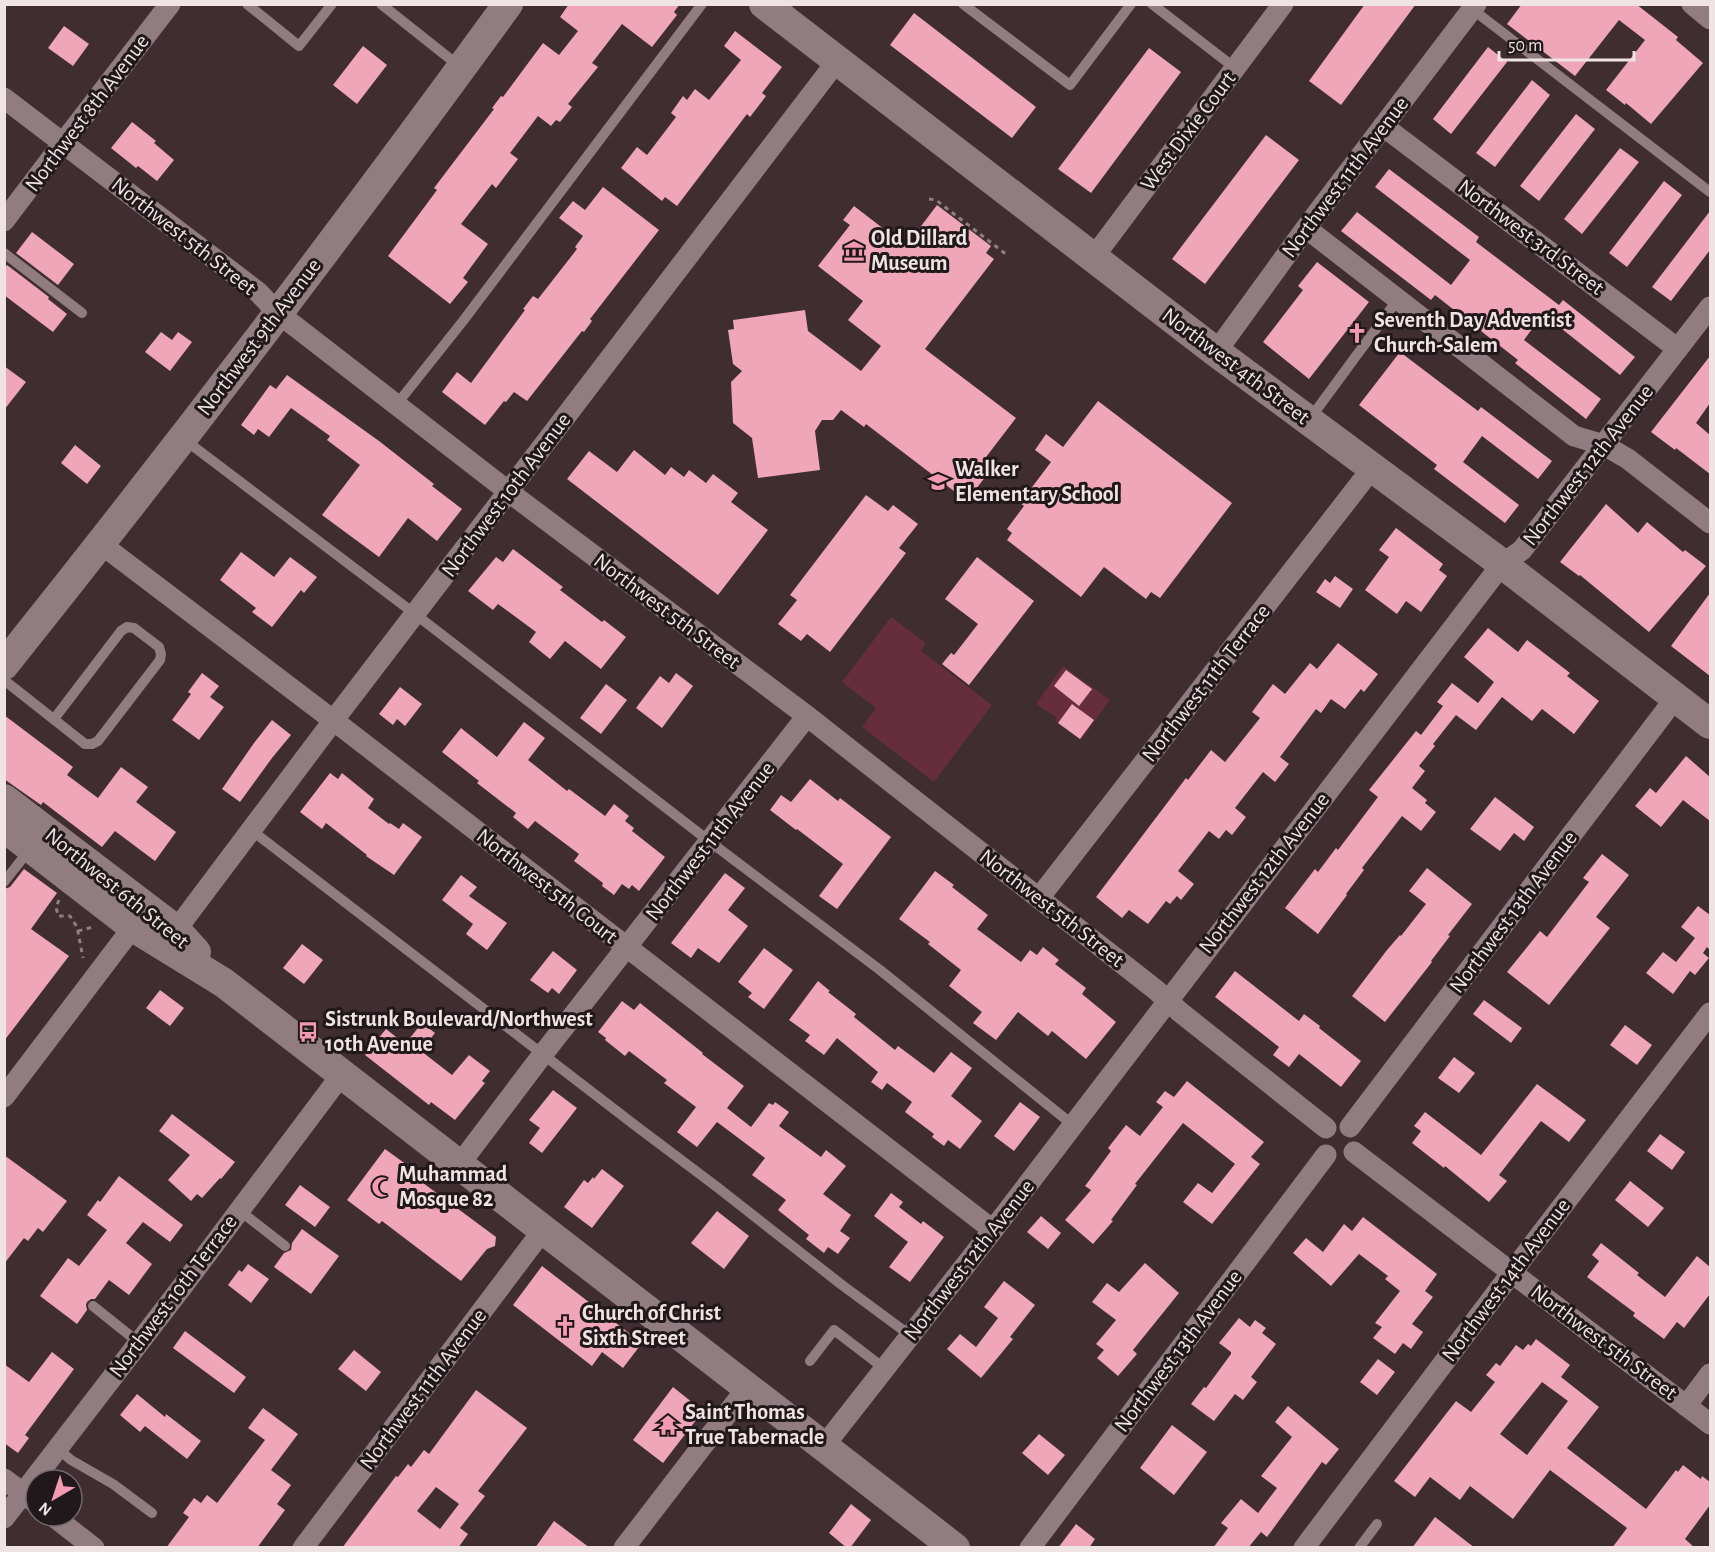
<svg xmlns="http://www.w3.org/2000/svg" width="1715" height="1552" viewBox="0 0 1715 1552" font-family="'Alegreya Sans',sans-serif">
<rect width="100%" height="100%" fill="#3f2d32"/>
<!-- green -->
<path fill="#652d3e" d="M891 617 926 643 921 651 992 705 934 782 862 727 876 708 842 682Z
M1063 666 1110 700 1081 740 1056 721V717L1036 704Z"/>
<!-- building -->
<path fill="#efa6b8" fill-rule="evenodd" d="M569 4H680L674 12 677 15 652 47 622 24 592 63 598 67 568 104 572 107 560 122 556 120 551 126 538 116 510 153 518 159 496 188 492 184 461 224 488 244 463 278 468 282 450 304 388 256 437 190 434 188 494 109 492 108 501 96 503 97 543 43 559 55 578 31 560 17Z
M1365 4H1416L1341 105 1309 81Z
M1522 4H1636L1678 37 1676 40 1703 63 1651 124 1626 103 1625 105 1606 90 1645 40 1619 20 1575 76 1507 24Z
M914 13 1036 107 1012 138 890 45Z
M64 26 89 44 73 66 48 48Z
M735 31 782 67 762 93 766 96 750 117 747 114 677 206 665 197 662 201 621 168 637 147 647 155 676 117 671 113 683 96 687 100 695 89 709 100 741 60 724 46Z
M363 46 387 65 357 104 333 85Z
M1488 47 1507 62 1451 134 1433 119Z
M1149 48 1181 72 1091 193 1058 169Z
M1532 80 1550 95 1495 167 1476 153Z
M1576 114 1595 129 1539 201 1520 186Z
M132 122 156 141 154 143 174 160 157 181 138 166 136 168 111 148Z
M1266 135 1299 160 1205 284 1172 259Z
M1620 148 1639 162 1582 234 1564 219Z
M1389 169 1479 237 1476 242 1559 305 1563 300 1635 357 1620 375 1543 314 1524 340 1601 399 1586 419 1515 363 1518 360 1435 295 1431 300 1341 231 1357 212 1451 285 1470 260 1375 187Z
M1664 181 1682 195 1627 267 1609 253Z
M603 187 659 230 590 319 592 321 584 332 582 331 527 401 514 392 506 402 504 401 485 425 442 392 457 372 471 383 525 310 523 309 533 296 538 299 577 249 575 247 583 236 559 218 573 201 585 210Z
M937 205 991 246 986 253 994 259 925 349 1016 418 983 461 992 468 967 501 866 424 864 427 841 410 833 420H822L815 431 820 470 758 478 752 438 733 423 731 382 742 371 733 364 728 330 734 329 733 320 805 310 808 331 861 371 881 346 848 320 863 301 818 266 850 225 843 220 854 206 906 246Z
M1710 211V250L1671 301 1652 287Z
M32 232 74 264 58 285 16 253Z
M1317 262 1369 302 1309 379 1263 342 1303 290 1298 286Z
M7 265 49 297 48 299 67 314 53 332 4 295V269Z
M161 332 172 340 178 332 192 342 170 371 145 352Z
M1400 352 1478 411 1481 407 1552 461 1538 479 1482 436 1463 462 1519 505 1505 523 1434 469 1437 465 1359 405Z
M1710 356V403L1696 423 1710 435V474L1676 448 1675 450 1651 432Z
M4 366 26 382 4 410Z
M287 375 379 441 434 484 432 486 462 509 437 541 408 518 379 557 322 515 360 465 327 440 330 436 291 408 269 437 258 429 254 435 241 425 270 385 276 389Z
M1098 401 1232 503 1160 598 1151 592 1146 599 1104 567 1081 597 1007 540 1012 533 1007 529 1024 506 1020 503 1051 462 1035 450 1046 434 1063 447Z
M75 445 101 466 87 484 61 463Z
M634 450 665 475 671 467 684 477 689 470 706 483 713 474 738 493 731 502 768 530 718 595 567 479 589 451 617 472Z
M866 495 888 511 893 505 918 524 899 548 906 553 830 652 807 634 801 641 778 624 797 600 790 595Z
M1606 504 1638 533 1647 522 1683 552 1685 550 1706 566 1649 632 1580 575 1579 576 1560 562Z
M1396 528 1443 564 1439 570 1447 576 1421 612 1406 601 1397 614 1365 590 1389 557 1379 550Z
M513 549 563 587 560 590 602 622 604 620 626 637 601 669 565 641 550 659 529 642 536 632 498 604 493 610 468 591 496 557 503 562Z
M241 552 274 577 290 557 317 577 304 593 301 590 272 627 252 612 256 608 220 580Z
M977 557 1034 601 969 685 942 664 951 653 954 655 978 624 945 599Z
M1335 576 1353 589 1340 608 1316 592 1325 579 1330 583Z
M1710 593V676L1671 646Z
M1488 628 1518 652 1527 640 1570 673 1567 676 1599 701 1574 734 1542 709 1532 721 1502 697 1476 730 1456 715 1433 744 1435 746 1419 766 1425 771 1412 788 1427 800 1425 803 1436 812 1421 831 1402 816 1362 868 1364 870 1346 894 1347 895 1318 934 1285 908 1315 869 1318 872 1336 848 1338 850 1378 797 1369 790 1416 731 1421 735 1443 706 1437 702 1452 683 1478 703 1494 682 1464 657Z
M1338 643 1378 674 1364 692 1361 689 1345 709 1331 699 1321 713 1316 709 1280 757 1289 764 1275 782 1263 772 1235 808 1246 817 1232 835 1226 830 1219 839 1209 831 1178 871 1194 884 1181 900 1177 896 1170 904 1166 901 1148 924 1129 910 1122 918 1096 897 1186 778 1188 780 1211 750 1225 762 1260 718 1252 712 1273 684 1285 694 1310 663 1317 669Z
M1066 670 1092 689 1079 706 1054 686Z
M202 673 219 686 210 697 224 707 199 740 172 720 191 694 188 692Z
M676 673 693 686 662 728 636 708 660 676 669 683Z
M606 684 627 700 601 734 580 718Z
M400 687 422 704 405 726 397 719 393 725 379 714Z
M1072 704 1094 720 1080 739 1058 723Z
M4 715 73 767 67 775 98 798 121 767 148 787 136 802 176 832 155 861 115 831 102 847 43 802 41 805 4 779Z
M272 720 291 735 272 758 240 802 222 789 254 743Z
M524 722 545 738 528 760 567 791 569 789 605 816 614 804 629 816 625 821 634 828 632 831 665 857 639 891 632 885 629 889 622 884 614 895 602 886 603 883 574 861 579 854 535 821 528 829 513 817 516 813 477 783 479 781 442 752 461 728 497 757Z
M1686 756 1710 777V821L1683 800 1661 827 1635 806 1650 788 1656 793Z
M330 773 338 779 342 773 374 799 368 808 389 824 390 823 399 829 403 823 422 837 394 875 366 856 367 855 326 823 322 829 300 812Z
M810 779 838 801 840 798 891 837 837 909 819 896 843 864 797 829 796 830 770 810 781 795 791 802Z
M1495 797 1534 827 1524 841 1514 833 1500 851 1470 829Z
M1602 854 1629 875 1596 917 1610 928 1549 1005 1507 972 1540 931 1547 937 1589 882 1583 878Z
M1427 868 1472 904 1448 935 1450 936 1431 961 1432 962 1385 1022 1352 996 1387 950 1400 935 1401 936 1426 904 1409 891Z
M24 869 57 893 31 929 69 956 4 1041V889L10 887Z
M935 871 954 885 952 887 988 915 977 929 1021 962 1030 950 1037 955 1043 947 1059 960 1055 964 1086 988 1082 994 1116 1022 1086 1059 1052 1031 1048 1036 1018 1012 996 1040 973 1023 982 1012 949 986 961 970 928 944 930 942 899 919Z
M725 873 745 888 728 910 748 926 719 963 698 948 691 958 671 943Z
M461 875 477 887 469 896 507 923 487 950 466 934 473 924 442 900Z
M1698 906 1710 915V950L1707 947 1703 953 1709 958 1695 975 1690 971 1673 994 1646 973 1663 952 1676 962 1695 938 1681 927Z
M302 944 323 960 304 984 283 968Z
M764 948 793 970 764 1009 748 997 752 993 738 982Z
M553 951 577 970 559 994 552 988 548 993 530 980Z
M1235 971 1299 1021 1304 1014 1320 1026 1319 1028 1361 1061 1341 1087 1299 1054 1289 1067 1273 1055 1279 1047 1215 997Z
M818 981 830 991 828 992 856 1014 854 1017 895 1050 898 1046 934 1073 951 1052 972 1068 951 1096 982 1121 960 1149 948 1140 944 1146 932 1137 934 1134 905 1112 912 1102 887 1083 882 1090 871 1082 878 1072 837 1038 824 1055 805 1041 810 1035 789 1020Z
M160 990 184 1008 170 1026 146 1008Z
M1484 1000 1522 1028 1511 1043 1473 1014Z
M622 1001 634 1010 640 1003 703 1053 702 1054 744 1086 727 1108 751 1127 769 1103 773 1105 775 1102 789 1112 779 1126 821 1157 826 1150 846 1166 823 1194 851 1215 840 1231 850 1238 838 1254 828 1247 824 1253 806 1239 809 1235 778 1210 786 1200 752 1175 765 1158 717 1122 697 1147 677 1132 696 1107 664 1083 667 1080 629 1051 625 1056 605 1040 606 1038 598 1032Z
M422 1023 435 1033 421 1051 452 1075 469 1055 490 1071 482 1081 485 1083 455 1120 431 1102 429 1105 365 1055 386 1029 405 1044Z
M1625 1025 1652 1045 1637 1065 1610 1045Z
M1454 1057 1475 1073 1459 1093 1438 1078Z
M1187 1081 1264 1142 1251 1157 1260 1164 1212 1224 1183 1202 1198 1183 1212 1193 1235 1164 1183 1123 1135 1184 1137 1185 1111 1220 1113 1221 1093 1244 1065 1220 1091 1190 1085 1186 1111 1151 1108 1148 1126 1125 1140 1136 1163 1107 1156 1102 1165 1091 1174 1097Z
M1537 1084 1586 1120 1569 1142 1541 1121 1499 1175 1507 1181 1489 1202 1445 1166 1444 1168 1412 1143 1421 1131 1414 1126 1425 1112 1481 1155Z
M553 1090 577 1108 542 1153 529 1143 540 1128 529 1120Z
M1020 1102 1040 1117 1014 1151 994 1136Z
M172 1114 235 1162 221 1179 220 1178 202 1198 197 1194 191 1201 168 1180 190 1155 159 1131Z
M1660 1134 1685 1152 1672 1170 1647 1151Z
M385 1149 418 1173 415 1177 496 1237 495 1246 487 1249 461 1281 382 1221 379 1224 347 1200Z
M4 1155 67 1201 43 1232 38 1228 28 1241 24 1238 4 1264Z
M602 1169 624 1186 592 1228 564 1207 584 1180 588 1183 593 1177 594 1179Z
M119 1176 183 1225 170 1242 143 1222 126 1243 152 1264 129 1295 109 1280 95 1299H91L87 1302 86 1305 87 1310 77 1324 40 1296 68 1258 79 1266 107 1230 87 1215 98 1200 100 1202Z
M1630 1181 1664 1208 1648 1227 1615 1200Z
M300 1185 330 1207 315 1227 285 1205Z
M891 1193 903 1202 899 1207 921 1224 923 1221 944 1237 910 1282 889 1267 908 1242 874 1216Z
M717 1211 749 1236 724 1269 691 1243Z
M1041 1216 1061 1233 1048 1249 1027 1232Z
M1363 1217 1437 1274 1425 1291 1433 1297 1412 1324 1423 1332 1411 1349 1403 1343 1395 1354 1373 1338 1382 1327 1375 1323 1400 1291 1385 1279 1388 1276 1359 1254 1331 1286 1293 1253 1306 1238 1323 1252 1344 1224 1352 1231Z
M302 1229 339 1256 311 1294 274 1267 284 1253 291 1250 292 1243Z
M1601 1243 1639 1273 1637 1275 1665 1297 1697 1256 1710 1267V1294L1684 1328 1677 1322 1664 1339 1633 1316 1635 1313 1587 1277 1599 1261 1592 1255Z
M1145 1263 1179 1293 1133 1350 1137 1354 1118 1376 1097 1358 1104 1350 1096 1344 1116 1320 1092 1302 1107 1283 1119 1292Z
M248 1264 269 1279 251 1303 228 1285 239 1270 242 1272Z
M542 1266 642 1343 623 1368 602 1352 592 1366 513 1305Z
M1004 1281 1035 1305 1010 1337 1013 1339 981 1378 947 1349 960 1334 976 1347 998 1318 984 1307Z
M1239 1318 1250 1327 1255 1320 1266 1328 1262 1333 1276 1344 1251 1377 1257 1382 1243 1400 1235 1394 1214 1421 1191 1404 1204 1387 1206 1388 1231 1354V1352L1219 1343Z
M185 1331 246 1377 234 1393 173 1348Z
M1536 1339 1570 1365 1561 1377 1599 1407 1567 1448 1646 1509 1676 1470 1678 1472 1683 1465 1701 1479 1702 1476 1710 1482V1505L1685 1539 1695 1548H1612L1627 1528 1550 1470 1513 1519 1470 1486 1460 1500 1430 1477 1415 1497 1394 1481 1456 1401 1471 1412 1495 1382 1486 1375 1496 1363 1500 1366 1516 1345 1523 1350 1528 1344 1531 1346ZM1542 1382 1568 1401 1527 1455 1500 1434Z
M354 1350 381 1372 366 1391 338 1369Z
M52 1352 74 1369 25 1435 29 1438 18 1453 4 1443V1364L29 1382Z
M1378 1359 1395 1372 1377 1395 1360 1382Z
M673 1387 703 1411 663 1463 633 1440Z
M476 1390 527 1428 478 1491 485 1496 460 1528 468 1534 458 1548H342L396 1476 398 1477 408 1464 411 1467 424 1450 429 1454ZM436 1487 459 1504 440 1529 417 1511Z
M137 1394 165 1417 166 1414 201 1441 187 1459 145 1426 140 1432 120 1415Z
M1288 1406 1339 1449 1326 1465 1322 1462 1267 1537 1261 1532 1248 1548H1213L1228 1528 1221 1523 1241 1499 1258 1513 1277 1488 1261 1476 1292 1437 1275 1422Z
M263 1408 298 1434 271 1470 291 1485 277 1504 285 1510 257 1548H166L189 1517 183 1513 194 1498 201 1503 207 1495 217 1503 265 1440 248 1428Z
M1172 1425 1207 1452 1174 1495 1140 1468Z
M1039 1434 1065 1455 1048 1475 1022 1453Z
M851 1504 871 1520 850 1548H847L829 1533Z
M1435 1517 1475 1548H1412Z
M554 1521 590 1548H535Z
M1076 1524 1095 1539 1089 1548H1058Z"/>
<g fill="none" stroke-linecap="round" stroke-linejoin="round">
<!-- path -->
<path stroke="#8d7e82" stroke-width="3" stroke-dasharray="4.5 4.5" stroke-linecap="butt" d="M929 199 936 200 1007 255
M59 900 56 907 58 916H70L77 927 83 958
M78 931 93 927"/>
<!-- lane -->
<path stroke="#917d81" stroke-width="10" d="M247 4 299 46 332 4
M381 4 459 66
M963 4 1070 85 1131 4
M1152 4 1235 68
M1472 9 1710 192
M4 253 82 313
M397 404 463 321 702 4
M1309 420 1398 299
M185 440 415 614 709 841 880 970 1073 1125
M4 680 85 744H92L98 741 160 660 161 654 159 647 134 628 127 627 121 631 54 719
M251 830 636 1126 717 1187 842 1285 911 1336
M4 882 30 849
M239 1210 285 1246
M93 1306 138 1342
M810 1361 834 1330 885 1369
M57 1448 71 1460 113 1484 152 1513
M1359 1548 1377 1524"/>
<!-- street -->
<path stroke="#917d81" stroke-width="21" d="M1692 4 1710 19
M4 98 258 292 278 313 509 492 807 716 1156 990 1180 1012 1326 1128
M1383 126 1678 349
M4 221 63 143 170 4
M1306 228 1574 436 1604 445 1628 459 1710 523
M1093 258 1283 4
M1216 352 1306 228 1476 4
M101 544 346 730 993 1230
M1039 898 1373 467
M176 930 333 721 837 61
M4 1097 133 927
M1350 1127 1676 697
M1354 1152 1710 1424
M459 1165 543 1054 807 716
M1686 1406 1710 1374
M824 1446 993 1230 1502 564 1522 550 1710 307
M4 1479 36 1503
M53 1516 94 1548
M4 1518 185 1283 342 1074
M303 1548 543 1230
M624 1548 747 1388
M1030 1548 1326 1155
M1304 1548 1522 1259 1710 1013"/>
<!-- secondary -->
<path stroke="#917d81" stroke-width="30" d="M764 4 1216 352 1493 557 1710 724
M4 665C177 449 345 228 508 4
M4 799 176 930 196 952
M4 827 133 927 224 983 955 1548"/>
</g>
<!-- icons -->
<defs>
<g id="museum-bare" transform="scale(1.62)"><path d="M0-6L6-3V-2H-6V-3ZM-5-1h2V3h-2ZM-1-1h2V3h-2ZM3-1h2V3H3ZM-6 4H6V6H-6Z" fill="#f19ab1" stroke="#20181a" stroke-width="2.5" paint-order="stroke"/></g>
<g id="church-bare" transform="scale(1.62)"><path d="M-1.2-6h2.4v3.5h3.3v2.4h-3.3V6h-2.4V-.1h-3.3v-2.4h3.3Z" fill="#f19ab1" stroke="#20181a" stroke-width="2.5" paint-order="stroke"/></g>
<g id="school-bare" transform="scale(1.62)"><path d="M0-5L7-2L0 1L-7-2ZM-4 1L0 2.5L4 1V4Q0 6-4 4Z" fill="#f19ab1" stroke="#20181a" stroke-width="2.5" paint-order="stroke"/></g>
<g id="bus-bare" transform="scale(1.62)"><path d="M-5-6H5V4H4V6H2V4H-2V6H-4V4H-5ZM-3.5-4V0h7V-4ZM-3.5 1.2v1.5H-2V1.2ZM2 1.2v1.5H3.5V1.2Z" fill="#f19ab1" stroke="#20181a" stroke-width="2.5" paint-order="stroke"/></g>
<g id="mosque-bare" transform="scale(1.62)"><path d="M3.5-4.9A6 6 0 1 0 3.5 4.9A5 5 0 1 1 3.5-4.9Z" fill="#f19ab1" stroke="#20181a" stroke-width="2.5" paint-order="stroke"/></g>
<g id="temple-bare" transform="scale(1.62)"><path d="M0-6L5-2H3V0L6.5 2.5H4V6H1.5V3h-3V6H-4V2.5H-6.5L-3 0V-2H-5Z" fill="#f19ab1" stroke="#20181a" stroke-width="2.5" paint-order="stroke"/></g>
</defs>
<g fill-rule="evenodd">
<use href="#museum-bare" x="854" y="251"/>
<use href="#church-bare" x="1357" y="333"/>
<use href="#school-bare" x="938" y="482"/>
<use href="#bus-bare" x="308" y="1032"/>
<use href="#mosque-bare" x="382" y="1187"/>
<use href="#church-bare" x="565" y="1326"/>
<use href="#temple-bare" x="668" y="1425"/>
</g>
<g text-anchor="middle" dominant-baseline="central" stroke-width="6" stroke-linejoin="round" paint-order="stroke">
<!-- street labels -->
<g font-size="22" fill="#efe3e6" stroke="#20181a">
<text transform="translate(87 113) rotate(-53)">Northwest 8th Avenue</text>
<text transform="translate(1188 131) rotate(-53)">West Dixie Court</text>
<text transform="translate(1345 177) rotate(-53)">Northwest 11th Avenue</text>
<text transform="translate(184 236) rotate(38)">Northwest 5th Street</text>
<text transform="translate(1531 237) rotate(37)">Northwest 3rd Street</text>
<text transform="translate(259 337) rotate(-53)">Northwest 9th Avenue</text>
<text transform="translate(1236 366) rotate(37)">Northwest 4th Street</text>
<text transform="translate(1588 465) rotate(-52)">Northwest 12th Avenue</text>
<text transform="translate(506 495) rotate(-53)">Northwest 10th Avenue</text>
<text transform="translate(667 611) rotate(37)">Northwest 5th Street</text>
<text transform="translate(1206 683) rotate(-52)">Northwest 11th Terrace</text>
<text transform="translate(710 841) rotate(-52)">Northwest 11th Avenue</text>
<text transform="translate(1264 873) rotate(-52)">Northwest 12th Avenue</text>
<text transform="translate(547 886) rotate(38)">Northwest 5th Court</text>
<text transform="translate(117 888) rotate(39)">Northwest 6th Street</text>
<text transform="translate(1052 908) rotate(38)">Northwest 5th Street</text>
<text transform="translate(1513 912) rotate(-53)">Northwest 13th Avenue</text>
<text transform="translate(969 1260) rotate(-52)">Northwest 12th Avenue</text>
<text transform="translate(1506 1280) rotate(-53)">Northwest 14th Avenue</text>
<text transform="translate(173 1296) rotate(-53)">Northwest 10th Terrace</text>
<text transform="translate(1604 1342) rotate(37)">Northwest 5th Street</text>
<text transform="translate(1178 1351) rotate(-53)">Northwest 13th Avenue</text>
<text transform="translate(423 1389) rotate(-53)">Northwest 11th Avenue</text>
</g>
<!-- poi labels -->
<g font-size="22" font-weight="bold" fill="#efe3e6" stroke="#20181a" text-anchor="start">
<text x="871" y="238">Old Dillard<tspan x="871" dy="25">Museum</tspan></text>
<text x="1374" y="320">Seventh Day Adventist<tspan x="1374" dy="25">Church-Salem</tspan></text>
<text x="955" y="469">Walker<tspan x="955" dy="25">Elementary School</tspan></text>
<text x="325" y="1019">Sistrunk Boulevard/Northwest<tspan x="325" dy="25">10th Avenue</tspan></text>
<text x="399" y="1174">Muhammad<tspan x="399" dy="25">Mosque 82</tspan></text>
<text x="582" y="1313">Church of Christ<tspan x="582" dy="25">Sixth Street</tspan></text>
<text x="685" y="1412">Saint Thomas<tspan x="685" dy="25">True Tabernacle</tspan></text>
</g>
</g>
<!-- border -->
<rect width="1715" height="1552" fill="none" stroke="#efe3e6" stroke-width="12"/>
<!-- north arrow -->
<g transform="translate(54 1498) rotate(219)"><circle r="28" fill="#20181a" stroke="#73696c" stroke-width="1.5"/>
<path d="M0-4.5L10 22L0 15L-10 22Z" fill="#f19ab1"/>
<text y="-9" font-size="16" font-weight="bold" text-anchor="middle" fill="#efe3e6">N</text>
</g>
<!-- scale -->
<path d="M1499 51v9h135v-9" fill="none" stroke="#efe3e6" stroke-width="3"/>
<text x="1508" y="51" font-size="18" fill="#efe3e6" stroke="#20181a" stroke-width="4.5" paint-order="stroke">50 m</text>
</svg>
